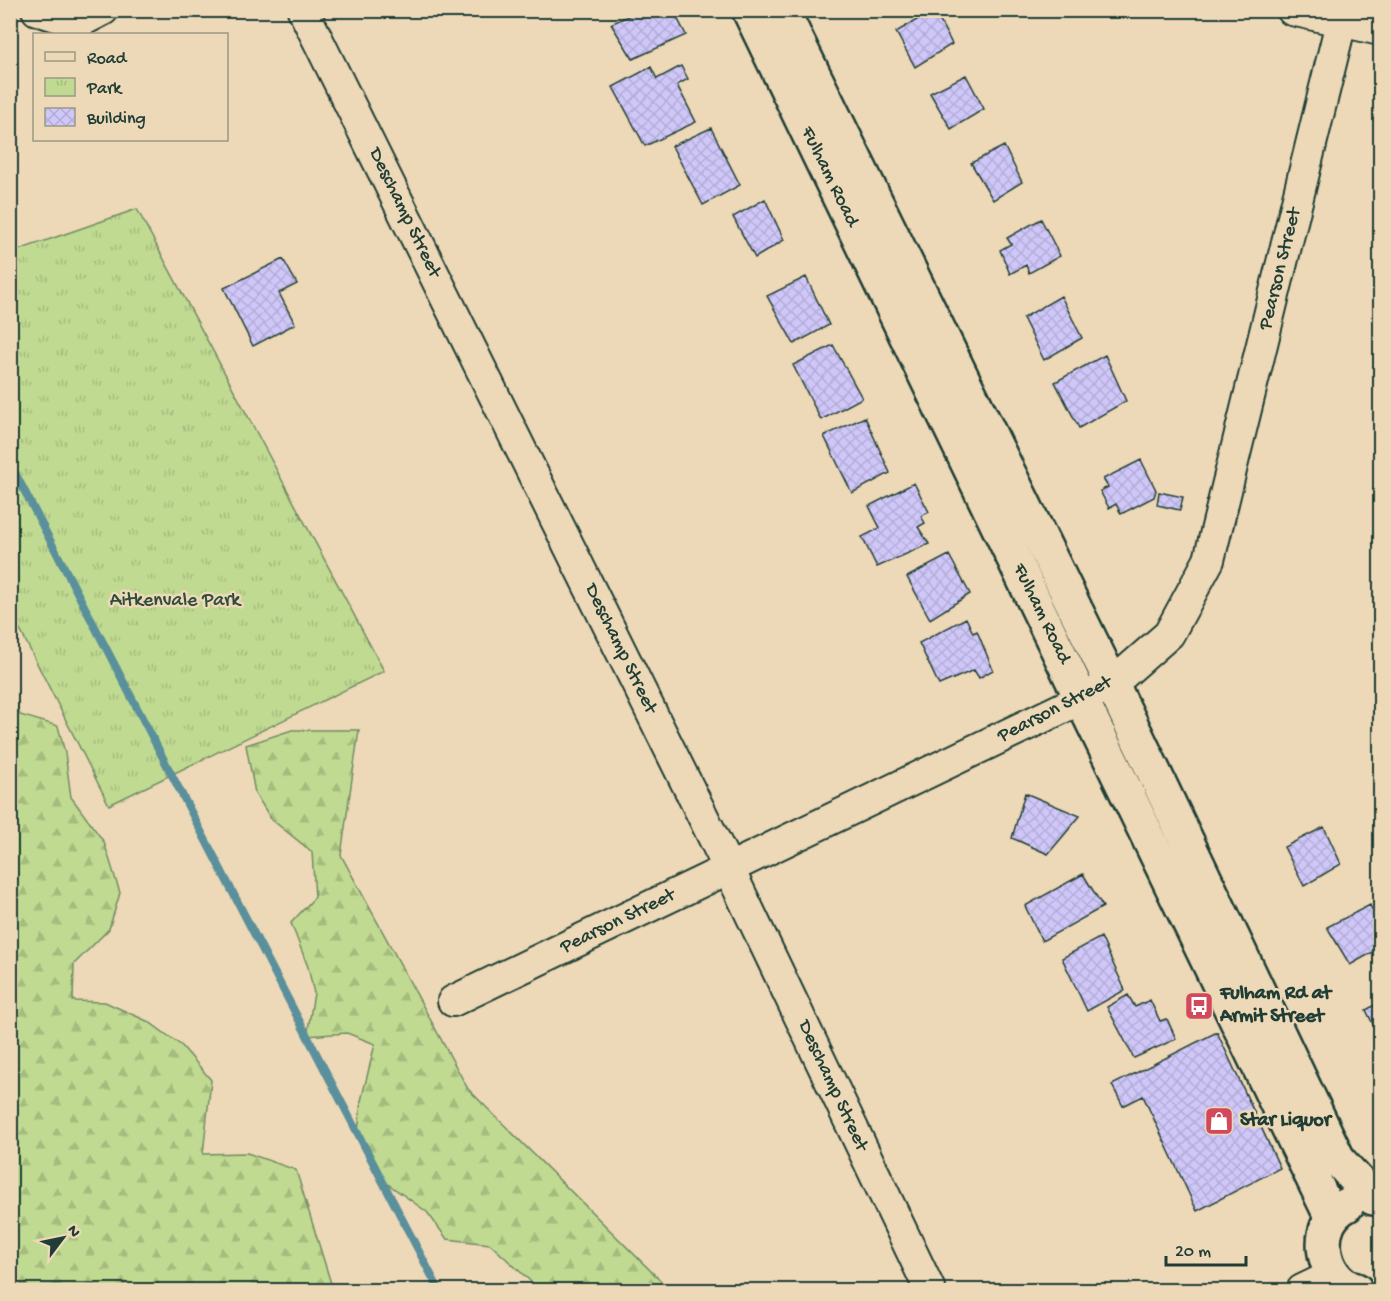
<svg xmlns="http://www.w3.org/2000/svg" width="1391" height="1301" viewBox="0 0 1391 1301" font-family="'Gochi Hand',sans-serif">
<defs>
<pattern id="forest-firs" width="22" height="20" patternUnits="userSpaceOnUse" patternTransform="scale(1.5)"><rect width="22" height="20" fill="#c0da91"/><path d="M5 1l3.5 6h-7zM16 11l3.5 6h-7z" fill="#a5bc7e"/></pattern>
<pattern id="park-tufts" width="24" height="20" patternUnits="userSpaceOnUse" patternTransform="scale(1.5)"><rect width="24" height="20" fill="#c0da91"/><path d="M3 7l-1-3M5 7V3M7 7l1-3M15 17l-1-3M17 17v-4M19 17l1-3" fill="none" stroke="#a5bc7e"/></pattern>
<pattern id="building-cross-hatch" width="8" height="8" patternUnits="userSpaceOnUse" patternTransform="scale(1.5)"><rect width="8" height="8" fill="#d0c7f9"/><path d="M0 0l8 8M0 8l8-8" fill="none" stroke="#b2acd6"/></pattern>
</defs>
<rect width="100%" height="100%" fill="#edd8b7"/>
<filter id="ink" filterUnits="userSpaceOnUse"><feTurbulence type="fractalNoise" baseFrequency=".0167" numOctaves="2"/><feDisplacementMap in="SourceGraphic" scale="12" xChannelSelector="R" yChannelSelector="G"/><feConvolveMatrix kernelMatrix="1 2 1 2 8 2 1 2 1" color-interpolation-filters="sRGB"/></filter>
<g filter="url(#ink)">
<!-- forest -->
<path fill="url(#forest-firs)" stroke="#708c62" stroke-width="1.5" d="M10 688 20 715 58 726 65 753 71 797 104 842 120 893 109 929 74 964 73 1001 105 1002 149 1022 182 1046 211 1080 203 1154 247 1153 296 1170 333 1290H11Z
M292 730H359L341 855 468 1089 670 1290H540L490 1244 447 1239 427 1212 381 1179 358 1133 361 1101 375 1044 347 1033 307 1036 314 993 308 967 291 923 315 897 312 852 271 819 255 793 246 745Z"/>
<!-- park -->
<path fill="url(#park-tufts)" stroke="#708c62" stroke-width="1.5" d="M137 209 384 671 109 805 19 628 11 621 10 253Z"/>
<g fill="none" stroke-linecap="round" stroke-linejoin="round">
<!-- stream -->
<path stroke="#5a8f9c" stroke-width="8" d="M10 463 439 1290"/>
</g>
<!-- building -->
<path fill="url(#building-cross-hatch)" stroke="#1f3d34" stroke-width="1.5" d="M640 10H673L686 35 633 59 611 24Z
M934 10 952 44 915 67 896 32Z
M681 66 688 79 677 85 696 122 645 146 613 87 651 67 657 79Z
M966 75 984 109 951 129 930 93Z
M711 128 740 185 703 205 672 146Z
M1004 146 1022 182 993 200 971 163Z
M765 199 784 240 755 258 733 217Z
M1041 219 1060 256 1029 273 1026 265 1010 274 1000 250 1011 244 1007 238Z
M283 259 297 284 279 293 295 324 253 346 224 288Z
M806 277 829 325 794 344 767 296Z
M1061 296 1082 338 1044 360 1023 318Z
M833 345 862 398 821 420 793 365Z
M1105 355 1126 401 1079 428 1055 382Z
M865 417 890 473 852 493 824 436Z
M1141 460 1156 490 1154 497 1121 514 1116 504 1109 508 1100 491 1108 487 1103 479Z
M914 483 929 512 921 516 925 523 918 527 929 544 877 567 862 537 880 528 869 506Z
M1159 492 1183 497 1180 510 1157 505Z
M949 555 970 594 930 619 907 577Z
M966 618 973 633 977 631 993 670 979 678 974 670 939 685 919 643Z
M1025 793 1080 816 1048 854 1012 838Z
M1324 827 1341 864 1304 886 1284 847Z
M1083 874 1103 907 1042 941 1025 906Z
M1370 905 1380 927V948L1350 965 1327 927Z
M1101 937 1125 990 1087 1011 1062 958Z
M1128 995 1135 1007 1150 1000 1160 1021 1167 1019 1176 1039 1134 1058 1107 1007Z
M1380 1002V1038L1366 1010Z
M1217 1032 1280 1168 1197 1211 1143 1096 1123 1106 1112 1085Z"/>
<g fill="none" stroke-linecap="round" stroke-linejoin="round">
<!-- minor casing -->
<g stroke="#1f3d34" stroke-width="34">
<path id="minor" d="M37 10 78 23 103 10
M303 10 729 869 930 1290
M1292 10 1380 30
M453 1001 1112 684 1169 634 1209 560 1344 10
M1302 1290 1333 1275"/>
</g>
<!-- tertiary casing -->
<g stroke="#1f3d34" stroke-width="38">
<path id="tertiary" d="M749 10 1332 1218
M782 10 1112 684 1339 1161 1373 1198
M1347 1205C1311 1223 1320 1280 1356 1290"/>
</g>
<!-- minor -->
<use href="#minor" stroke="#edd8b7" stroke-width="30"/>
<!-- tertiary -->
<use href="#tertiary" stroke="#edd8b7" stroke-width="33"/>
</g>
</g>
<!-- icons -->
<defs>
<g id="bus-square" transform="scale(1.5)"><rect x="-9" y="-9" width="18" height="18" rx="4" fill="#d1495b" stroke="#edd8b7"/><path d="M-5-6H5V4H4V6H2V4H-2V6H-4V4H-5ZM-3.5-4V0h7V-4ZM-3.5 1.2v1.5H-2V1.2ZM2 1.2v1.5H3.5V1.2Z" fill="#fff"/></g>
<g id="shop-square" transform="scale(1.5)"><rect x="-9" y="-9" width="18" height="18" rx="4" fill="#d1495b" stroke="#edd8b7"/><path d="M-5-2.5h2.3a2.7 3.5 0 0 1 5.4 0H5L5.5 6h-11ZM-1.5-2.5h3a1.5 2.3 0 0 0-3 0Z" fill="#fff"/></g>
</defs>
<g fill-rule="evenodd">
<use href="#bus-square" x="1199" y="1006"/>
<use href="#shop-square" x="1219" y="1121"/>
</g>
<g text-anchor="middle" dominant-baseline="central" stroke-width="5" stroke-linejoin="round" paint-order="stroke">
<!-- street labels -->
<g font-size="20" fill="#1f3d34" stroke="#edd8b7">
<text transform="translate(829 177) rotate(64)">Fulham Road</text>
<text transform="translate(404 213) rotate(64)">Deschamp Street</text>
<text transform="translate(1281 269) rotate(-76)">Pearson Street</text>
<text transform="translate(1041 614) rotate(64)">Fulham Road</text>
<text transform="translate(620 649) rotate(64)">Deschamp Street</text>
<text transform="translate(1055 710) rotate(-27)">Pearson Street</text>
<text transform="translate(618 922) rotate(-26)">Pearson Street</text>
<text transform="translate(832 1086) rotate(65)">Deschamp Street</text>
</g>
<!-- park labels -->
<g font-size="20" fill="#2f4d3d" stroke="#edd8b7">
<text x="175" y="601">Aitkenvale Park</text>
</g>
<!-- poi labels -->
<g font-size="20" font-weight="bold" fill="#1f3d34" stroke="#edd8b7" text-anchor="start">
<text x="1220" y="994">Fulham Rd at<tspan x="1220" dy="23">Armit Street</tspan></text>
<text x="1240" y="1121">Star Liquor</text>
</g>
</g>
<!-- margin -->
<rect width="1391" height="1301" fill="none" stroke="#edd8b7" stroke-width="36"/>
<rect x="18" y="18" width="1355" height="1265" fill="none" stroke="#1f3d34" stroke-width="2" filter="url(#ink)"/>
<!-- legend -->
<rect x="33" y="33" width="195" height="108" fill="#edd8b7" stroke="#9b9a83" stroke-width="1.5"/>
<rect x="45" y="52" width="30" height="9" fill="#edd8b7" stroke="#9b9a83" stroke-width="1.5"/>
<text x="87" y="63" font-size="18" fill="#1f3d34">Road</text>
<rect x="45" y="78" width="30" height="18" fill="url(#park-tufts)" stroke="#9b9a83" stroke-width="1.5"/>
<text x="87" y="93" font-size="18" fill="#1f3d34">Park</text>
<rect x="45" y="108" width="30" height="18" fill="url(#building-cross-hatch)" stroke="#9b9a83" stroke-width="1.5"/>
<text x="87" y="123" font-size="18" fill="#1f3d34">Building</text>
<!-- north arrow -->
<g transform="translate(63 1238) rotate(58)" stroke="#edd8b7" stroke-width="4.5" paint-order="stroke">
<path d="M0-4.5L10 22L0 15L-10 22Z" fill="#1f3d34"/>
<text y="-9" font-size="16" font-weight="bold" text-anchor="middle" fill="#1f3d34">N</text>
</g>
<!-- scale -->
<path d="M1166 1256v9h80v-9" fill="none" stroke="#1f3d34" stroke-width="3"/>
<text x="1175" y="1256" font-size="18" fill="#1f3d34" stroke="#edd8b7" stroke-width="4.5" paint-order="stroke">20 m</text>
</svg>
